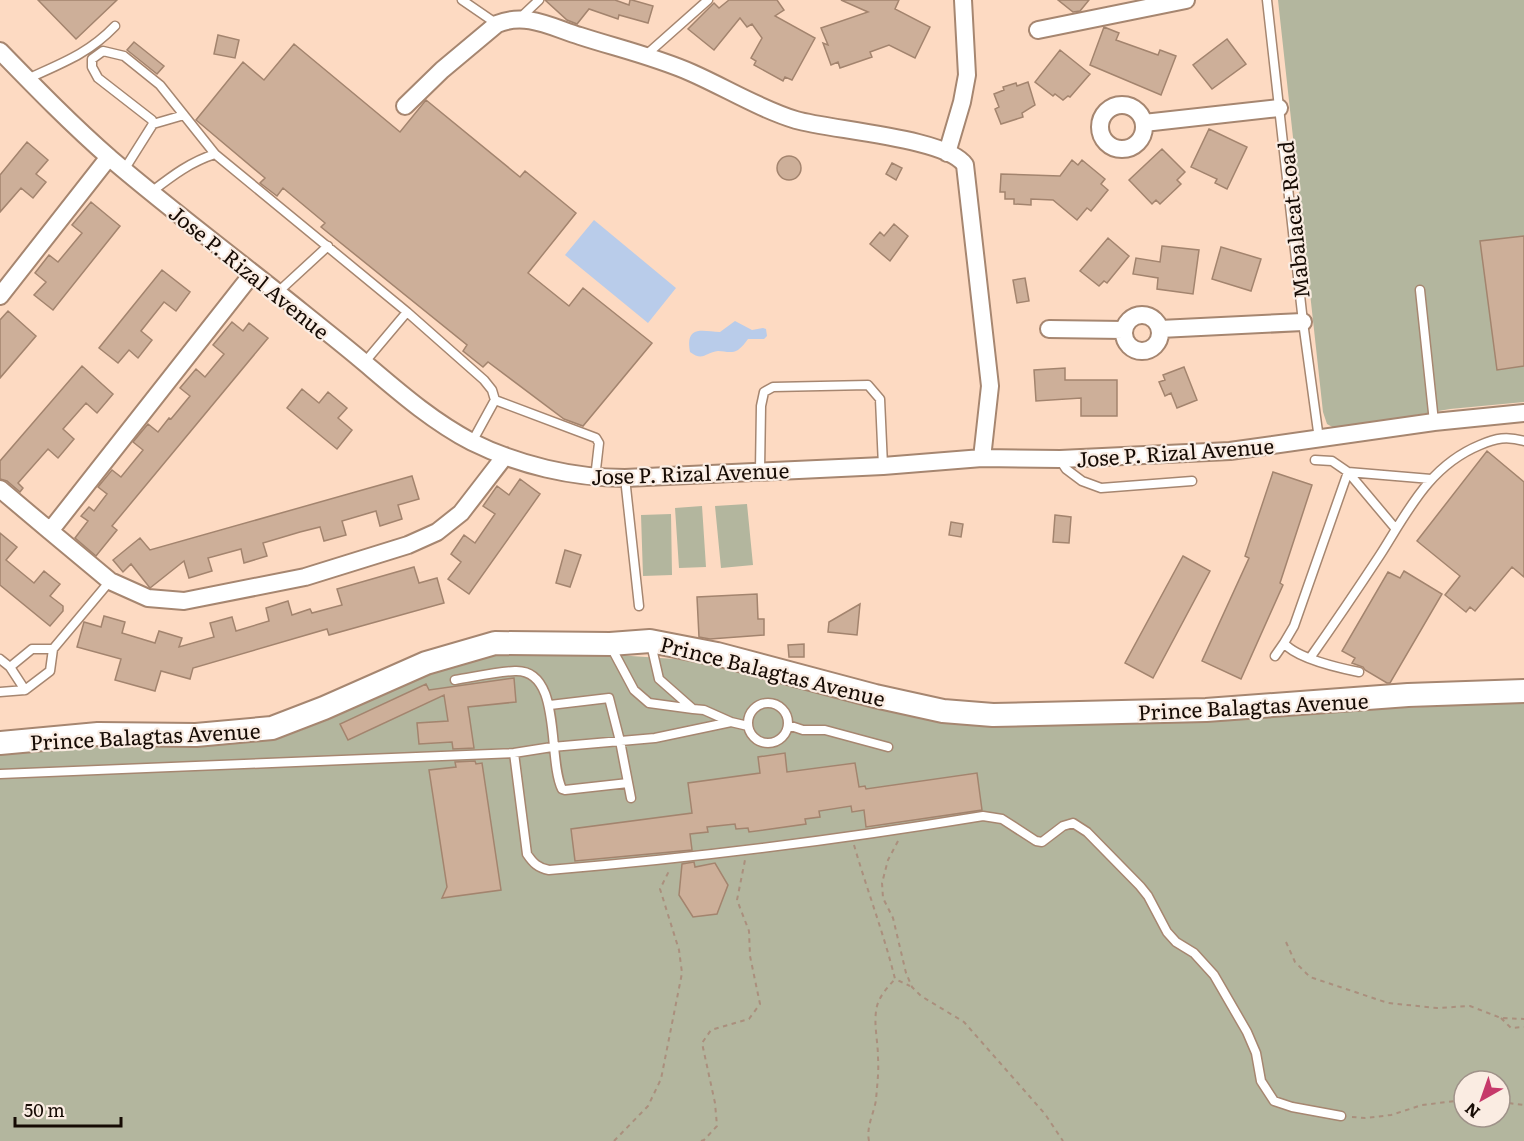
<svg xmlns="http://www.w3.org/2000/svg" width="1524" height="1141" viewBox="0 0 1524 1141" font-family="Literata,serif">
<rect width="100%" height="100%" fill="#fddac2"/>
<!-- green -->
<path fill="#b3b69e" fill-rule="evenodd" d="M1278 0H1524V402L1450 409 1336 429 1327 424 1323 412Z
M747 504 753 565 721 568 715 506Z
M702 506 706 567 679 568 675 508Z
M671 514 672 575 643 576 641 515Z
M501 652 602 654 675 659 717 665 941 722 980 726 1020 727 1524 702V1141H0V752L232 741 267 737 302 730 438 671ZM1464 1081H1500V1117H1464Z"/>
<!-- water -->
<path fill="#b9ccea" d="M594 220 676 288 648 323 565 255Z
M735 321 752 330 763 328 766 329 767 336 764 339H748C745 343 742 347 738 350 731 354 725 351 718 351 706 352 703 362 690 352 685 325 702 331 720 332Z"/>
<!-- building -->
<path fill="#cdaf99" stroke="#a3846e" stroke-width="1.5" d="M38 0H117L76 39Z
M545 0H615L629 5 630 0H632L653 6 648 23 619 15 618 19 589 9 577 24 567 20Z
M729 0H777L784 10 775 16 815 38 792 80 785 77 783 81 754 65 756 61 751 58 762 38 752 24 747 27 740 18 714 50 688 29 714 3 719 8Z
M841 0H899L895 9 930 27 915 58 889 45 870 52 872 57 840 68 838 62 831 65 823 43 828 45 821 28 868 12Z
M1058 0H1089L1080 11 1073 12Z
M1104 27 1119 33 1116 40 1158 55 1160 50 1176 56 1161 95 1090 65Z
M218 35 239 40 235 58 214 54Z
M1227 39 1246 64 1212 89 1193 65Z
M134 42 164 66 157 74 127 50Z
M294 44 400 132 426 100 520 177 525 171 576 213 528 273 569 306 583 288 652 343 583 426 564 419 488 362 483 367 463 351 467 345 321 227 325 223 283 188 277 196 260 183 265 178 196 120 243 62 264 80Z
M1060 50 1090 74 1070 97 1068 96 1063 100 1055 94 1053 96 1035 82Z
M1028 82 1035 105 1022 113 1023 117 1001 124 995 109 999 107 994 94 1004 90 1003 87 1016 83 1017 86Z
M1209 129 1247 147 1227 189 1215 183 1217 179 1191 167Z
M27 142 48 160 36 174 46 182 33 198 21 188 0 212V175Z
M1162 149 1185 172 1177 180 1181 184 1160 204 1156 200 1152 204 1129 180Z
M777 168a12 12 0 1 1 24 0a12 12 0 1 1-24 0Z
M1072 160 1078 165 1082 160 1105 179 1101 184 1108 190 1091 211 1087 208 1077 220 1053 200 1031 199V205L1014 204V199H1005V192H1000L1001 174 1060 176Z
M892 163 902 168 896 180 886 174Z
M91 202 120 226 53 310 34 295 46 282 35 273 49 255 58 262 82 233 72 225Z
M894 224 908 236 890 261 870 244 880 232 884 236Z
M1524 236V366L1497 370 1480 241Z
M1108 238 1129 256 1107 283 1104 281 1099 286 1080 271Z
M1162 246 1199 250 1193 294 1157 289 1158 278 1133 274 1136 258 1160 262Z
M1221 247 1261 259 1251 291 1212 279Z
M162 270 190 292 176 311 164 302 141 331 152 340 138 358 129 350 118 363 99 348Z
M1025 278 1029 301 1017 303 1013 280Z
M8 311 36 336 0 378V320Z
M232 322 243 331 249 323 268 338 112 526 117 530 96 556 75 538 88 521 81 516 89 507 94 511 107 494 98 487 112 470 121 477 143 450 133 442 148 424 158 432 169 418 171 419 190 396 180 388 196 369 205 377 224 354 213 345Z
M82 366 113 394 97 413 86 403 63 429 74 439 58 458 48 449 18 483 23 488 20 492 7 481 0 479V461Z
M1184 367 1197 400 1177 408 1171 393 1165 396 1159 382 1165 380 1163 375Z
M1065 368V380H1117V416H1081V398L1036 401 1034 370Z
M302 389 319 403 328 392 347 408 338 418 352 430 337 449 287 408Z
M1487 451 1524 482V577L1512 567 1475 611 1470 607 1466 612 1445 595 1460 576 1417 541Z
M1273 472 1312 485 1280 583 1283 585 1241 679 1202 661 1249 558 1245 556Z
M412 476 419 499 398 505 402 519 380 526 376 511 342 521 346 535 324 541 320 527 300 532 263 543 267 556 244 563 241 549 208 558 212 571 189 578 184 561 150 588 131 564 123 572 113 560 140 538 150 550Z
M520 479 540 494 469 594 448 579 461 562 451 554 464 535 475 543 495 514 483 506 497 486 509 495Z
M1055 515 1071 517 1069 543 1053 542Z
M951 522 963 524 961 537 949 535Z
M0 533 17 547 6 560 34 583 44 571 60 584 50 596 63 606V611L50 626 0 585Z
M565 550 581 555 570 587 556 583Z
M1183 556 1210 571 1153 678 1125 663Z
M414 567 419 583 437 578 444 603 329 635 327 629 193 668 190 679 161 671 155 691 115 680 121 659 77 647 84 622 101 627 104 616 125 622 122 633 155 643 159 631 182 638 179 647 214 637 210 623 232 617 236 631 269 621 266 608 288 601 292 615 310 609 312 613 342 605 337 589Z
M1404 571 1442 594 1390 683H1387L1365 670 1363 667 1352 663 1355 658 1342 651 1388 572 1400 578Z
M757 594 758 619H764V635L710 639 699 637 697 597Z
M860 604 857 635 828 632 829 622Z
M804 644V657H789L788 645Z
M514 678 516 702 468 707 474 748 453 749 452 742 419 744 417 723 448 721 444 695 348 740 340 724 426 684 429 690Z
M785 753 787 772 855 763 859 787 865 786 866 789 977 773 982 810 866 827 864 810 852 812 851 806 819 811 820 817 805 819 806 824 749 832 748 828 736 829 735 824 707 827 708 832 690 834 692 850 575 861 571 829 692 813 688 783 760 773 758 757Z
M475 761 476 764 482 763 501 890 442 898 447 887 429 770 456 767 455 762Z
M694 862 695 867 715 863 728 885 717 914 693 917 679 895 682 864Z"/>
<g fill="none" stroke-linecap="round" stroke-linejoin="round">
<!-- service casing -->
<g stroke="#a68670" stroke-width="11">
<path id="service" d="M462 0 497 24
M1267 0 1303 322 1319 439
M520 18 539 0
M646 55 708 0
M27 79C62 63 88 54 115 26
M153 124 184 115
M124 170 153 124 152 120 98 78 92 67V59L103 51 124 56 160 85 215 154
M151 192C172 176 190 162 215 154L407 312 484 380 492 390 495 400 472 442
M1420 290 1434 422
M278 292 328 246
M364 363 407 312
M495 400 596 438 599 443 595 478
M1060 460 1066 469 1082 481 1101 488 1192 481
M1315 460 1332 461 1348 472 1294 626 1284 643C1296 658 1339 668 1359 672
M760 470 761 406 764 392 773 387 868 385 880 399 883 466
M625 478 639 606
M1395 528 1348 472 1431 479
M651 644 659 679 693 709 704 710 731 722 748 726
M611 647 634 690 649 703 693 709
M1275 656 1284 643
M1310 658C1334 624 1357 590 1380 555 1408 511 1429 466 1480 445 1496 438 1507 436 1524 441
M0 659 10 667 25 690
M10 667 32 649H53L110 581
M455 680C474 677 495 672 515 671 563 669 547 758 562 789L565 790 628 783
M0 692 25 690 50 671 53 649
M748 723a20 20 0 1 1 40 0a20 20 0 1 1-40 0Z
M550 705 609 698 620 741 631 798
M788 725 803 730H825L888 747
M514 753 527 854C533 863 538 868 549 870 694 858 838 840 983 816L1002 819 1036 841 1042 842 1063 826 1073 823 1087 832 1140 886 1148 896 1167 932 1176 942 1194 953 1214 975 1247 1032 1256 1053 1261 1081 1274 1101 1292 1107 1341 1116
M0 774 514 753 552 747 655 738 731 722"/>
</g>
<!-- minor casing -->
<g stroke="#a68670" stroke-width="20">
<path id="minor" d="M1038 30 1186 0
M0 51C36 88 72 125 111 159 173 212 239 261 302 312 323 329 345 346 366 364 399 392 432 421 472 442 518 465 573 478 625 478L883 466 982 458 1060 459 1230 451 1434 422 1524 413
M1100 127a22 22 0 1 1 44 0a22 22 0 1 1-44 0Z
M405 106 442 70 497 24C526 12 551 27 580 36 617 48 656 57 692 73 726 88 760 109 796 120 830 130 947 138 965 165L990 386 982 458
M1144 123 1279 108
M947 153 962 102 967 75 963 0
M0 296 109 157
M1124 333a18 18 0 1 1 36 0a18 18 0 1 1-36 0Z
M1049 329 1124 330
M1160 329 1303 322
M0 489 50 531 253 273
M50 531 110 581 148 598 184 601 305 577 408 545 437 532 461 513 505 456"/>
</g>
<!-- secondary casing -->
<g stroke="#a68670" stroke-width="26">
<path id="secondary" d="M0 743 98 734 196 735 272 728 324 708 426 663 495 643 610 644 650 641 717 654 875 696 943 711 993 715 1206 710 1408 695 1524 691"/>
</g>
<!-- path -->
<path stroke="#aa8f7d" stroke-width="2" stroke-dasharray="4.5 4.5" stroke-linecap="butt" d="M898 841 888 860 882 883 883 898 893 918 906 973 912 987 921 996 964 1022 1045 1114 1063 1141
M854 845C867 890 884 934 895 979L910 986
M1286 942 1295 962 1310 977 1388 1003 1437 1008 1470 1006 1501 1018 1524 1019
M1501 1018 1511 1028 1524 1027
M1500 1102 1524 1105
M1352 1117 1365 1118 1391 1115 1422 1105 1464 1100
M614 1141 648 1106 661 1079 682 973 679 950 660 889 669 871
M701 1141 704 1140 717 1126 715 1103 702 1043 711 1030 749 1019 760 1004 750 956 749 931 737 900 745 860
M869 1141C866 1127 874 1113 876 1100 877 1086 879 1072 878 1058 878 1040 873 1023 877 1006 880 995 888 987 895 979"/>
<!-- service -->
<use href="#service" stroke="#fff" stroke-width="8"/>
<!-- minor -->
<use href="#minor" stroke="#fff" stroke-width="16"/>
<!-- secondary -->
<use href="#secondary" stroke="#fff" stroke-width="22"/>
</g>
<g text-anchor="middle" dominant-baseline="central" stroke-width="4.5" stroke-linejoin="round" paint-order="stroke">
<!-- street labels -->
<g font-size="21" fill="#160b04" stroke="#faece2">
<text transform="translate(1292 220) rotate(-96)">Mabalacat Road</text>
<text transform="translate(250 271) rotate(39)">Jose P. Rizal Avenue</text>
<text transform="translate(1175 451) rotate(-4)">Jose P. Rizal Avenue</text>
<text transform="translate(690 472) rotate(-2)">Jose P. Rizal Avenue</text>
<text transform="translate(773 670) rotate(14)">Prince Balagtas Avenue</text>
<text transform="translate(1253 705) rotate(-3)">Prince Balagtas Avenue</text>
<text transform="translate(145 735) rotate(-3)">Prince Balagtas Avenue</text>
</g>
</g>
<!-- north arrow -->
<g transform="translate(1482 1099) rotate(220)"><circle r="28" fill="#faece2" stroke="#9f9289" stroke-width="1.5"/>
<path d="M0-4.5L10 22L0 15L-10 22Z" fill="#c6396a"/>
<text y="-9" font-size="16" font-weight="bold" text-anchor="middle" fill="#160b04">N</text>
</g>
<!-- scale -->
<path d="M15 1117v9h106v-9" fill="none" stroke="#160b04" stroke-width="3"/>
<text x="24" y="1117" font-size="18" fill="#160b04" stroke="#faece2" stroke-width="4.5" paint-order="stroke">50 m</text>
</svg>
